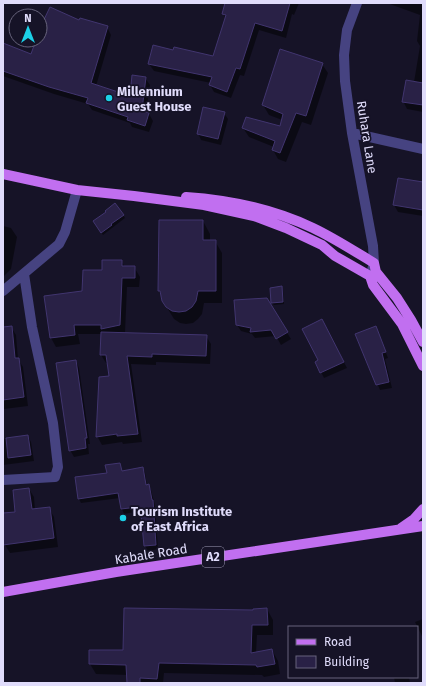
<svg xmlns="http://www.w3.org/2000/svg" width="426" height="686" viewBox="0 0 426 686" font-family="'Fira Sans',sans-serif">
<rect width="100%" height="100%" fill="#161327"/>
<!-- shadow -->
<path fill="#0007" d="M226 3H299L294 15 292 14 286 38 259 30 244 76 240 75 231 98 214 92 210 85 211 83 154 71 149 64 174 51 214 57 226 18 223 14Z
M387 3H423V112L407 109 403 101 414 82 420 46 417 41 420 15Z
M80 22 107 27 111 35 96 86 130 98 145 78 150 85 146 113 149 114 153 121 149 132 132 127 130 123 92 110 88 104 54 94 3 76V46L32 55 37 40H40V33Z
M322 64 328 73 311 125 302 122 286 162 278 159 273 150 274 147 249 137 243 128 280 127 282 120 269 115 263 105Z
M224 113 228 119 221 145 201 140 198 133Z
M398 179 423 183V216L398 212 394 205Z
M123 215 125 218 103 235 95 224Z
M203 221 210 234V241H215L222 253V303H204L202 314 198 319 193 323 186 324 180 323 174 319 163 301 159 291Z
M3 226 11 228 17 237 11 269 3 277Z
M121 261 125 267H134L140 277 139 287H127L125 333 206 336 211 344 210 364 156 362V365L131 364 142 442 123 444 122 442 102 445 97 436 110 377 108 363H106L101 355 102 334H78L80 344 56 347 51 338 83 291 103 271Z
M281 287 283 290 284 304 274 305 272 303Z
M266 299 291 339 281 345 276 336 255 338 252 334 241 331 237 325Z
M325 326 347 368 324 378 316 362 319 361Z
M11 327 16 335 18 359 23 367 28 406 4 409 3 407V328Z
M378 332 388 358 385 359 392 388 380 390 356 335Z
M76 361 79 368 90 444H88L89 454 74 457 70 450Z
M28 436 31 442 34 461 3 465V439Z
M120 464 123 472 142 468 145 472 147 486 151 490 155 505 158 549 148 551 145 546 142 518 140 511 124 514 122 509 120 498 81 503 79 499Z
M29 489 34 497 35 510 49 508 54 517 58 547 10 553 5 545 3 514 16 513Z
M267 609 273 620V635H257L256 653 272 650 278 661 280 674 264 677 262 675 164 673 163 683H128V675L96 674 90 664 124 651 254 611Z
M423 619V638L415 622Z
M394 677H409L410 683H395Z"/>
<!-- building -->
<path fill="#292146" stroke="#41356f" d="M225 3H290L282 31 255 23 240 69 236 68 227 92 209 85 212 77 148 64 153 45 173 50 174 47 213 56 226 15 222 14Z
M50 7 79 20 80 18 108 26 91 83 130 96 132 75 146 77 142 110 149 113 145 126 127 120 128 117 86 103 88 98 49 87 3 71V43L31 54 36 40H40V28Z
M280 49 323 63 306 116 296 113 280 153 272 150 275 141 242 128 246 117 280 126 283 114 262 105Z
M406 80 423 83V105L402 102Z
M203 107 225 112 218 139 197 134Z
M398 178 423 182V210L393 205Z
M115 203 124 215 111 224 112 225 101 233 93 221 106 212 105 211Z
M159 220H203V240H216V291H198L196 301 192 307 186 311 179 312 172 311 166 307 162 301 160 291H158Z
M102 260H122V266H135V278H122L120 325 101 329V325H74L75 335 50 338 44 296 82 291 83 270H102Z
M282 286 283 302 271 303 270 288Z
M267 298 288 332 276 339 271 330 250 332 251 328 236 325 234 300Z
M322 319 344 362 320 373 315 362 318 360 302 329Z
M12 326 15 358H19L24 397 3 400V327Z
M376 326 386 352 382 353 389 382 376 385 355 334Z
M101 332 207 335 206 356 152 354V357L127 356 138 434 117 436V434L96 437 99 377 109 376 106 355H100Z
M76 360 87 438H85L86 448 69 451 56 363Z
M28 435 31 455 8 458 6 438Z
M120 463 122 471 143 467 146 485 149 484 152 500H153L156 545 144 546 141 515H139L138 507 121 509 118 493 78 499 75 477 107 473 105 465Z
M29 488 32 509 50 507 54 538 3 545V513L15 512 13 490Z
M124 608 253 610V609L267 608 268 625H252L251 653 272 649 275 664 257 667 256 665 159 663 157 679 140 678V683H127L126 665 89 664V650H123Z"/>
<g fill="none" stroke-linecap="round" stroke-linejoin="round">
<!-- minor -->
<path stroke="#464381" stroke-width="10" d="M357 3 347 30 344 55 345 81 352 133 373 246 374 263 372 270
M352 133 423 149
M3 291 59 244 65 232 77 190
M3 480 55 477 58 467 53 423 32 327 24 274"/>
<!-- major -->
<path stroke="#c16ff0" stroke-width="10" d="M3 174 77 190 134 196 204 205 254 216 286 228 322 245 335 256 370 276 373 285 402 324 423 366
M186 197C230 200 273 209 313 228 334 238 354 251 374 263L376 272 397 298 411 320 423 342
M401 528 414 519 423 509
M3 592 116 572 423 526"/>
</g>
<!-- markers -->
<g fill="#1cd0e7" stroke="#161327" stroke-width="1.5">
<circle cx="109" cy="98" r="4"/>
<circle cx="123" cy="518" r="4"/>
</g>
<g text-anchor="middle" dominant-baseline="central" stroke-width="3.5" stroke-linejoin="round" paint-order="stroke">
<!-- shield labels -->
<rect fill="#161327" stroke="#a3a0bb" stroke-width="1" x="202" y="547" width="22" height="20" rx="3"/>
<g font-size="12" font-weight="bold" fill="#e0dcfb">
<text x="213" y="557">A2</text>
</g>
<!-- poi labels -->
<g font-size="13" font-weight="bold" fill="#e0dcfb" stroke="#161327" text-anchor="start">
<text x="117" y="91">Millennium<tspan x="117" dy="15">Guest House</tspan></text>
<text x="131" y="511">Tourism Institute<tspan x="131" dy="15">of East Africa</tspan></text>
</g>
<!-- street labels -->
<g font-size="13" fill="#e0dcfb" stroke="#161327">
<text transform="translate(367 137) rotate(81)">Ruhara Lane</text>
<text transform="translate(151 554) rotate(-9)">Kabale Road</text>
</g>
</g>
<!-- border -->
<rect width="426" height="686" fill="none" stroke="#e0dcfb" stroke-width="8"/>
<!-- legend -->
<rect x="288" y="626" width="130" height="52" fill="#161327" stroke="#67637c"/>
<rect x="296" y="639" width="20" height="6" fill="#c16ff0" stroke="#67637c"/>
<text x="324" y="646" font-size="12" fill="#e0dcfb">Road</text>
<rect x="296" y="656" width="20" height="12" fill="#292146" stroke="#67637c"/>
<text x="324" y="666" font-size="12" fill="#e0dcfb">Building</text>
<!-- north arrow -->
<g transform="translate(28 28)"><circle r="19" fill="#161327" stroke="#67637c"/>
<path d="M0-3L7 15L0 10L-7 15Z" fill="#1cd0e7"/>
<text y="-6" font-size="11" font-weight="bold" text-anchor="middle" fill="#e0dcfb">N</text>
</g>
</svg>
